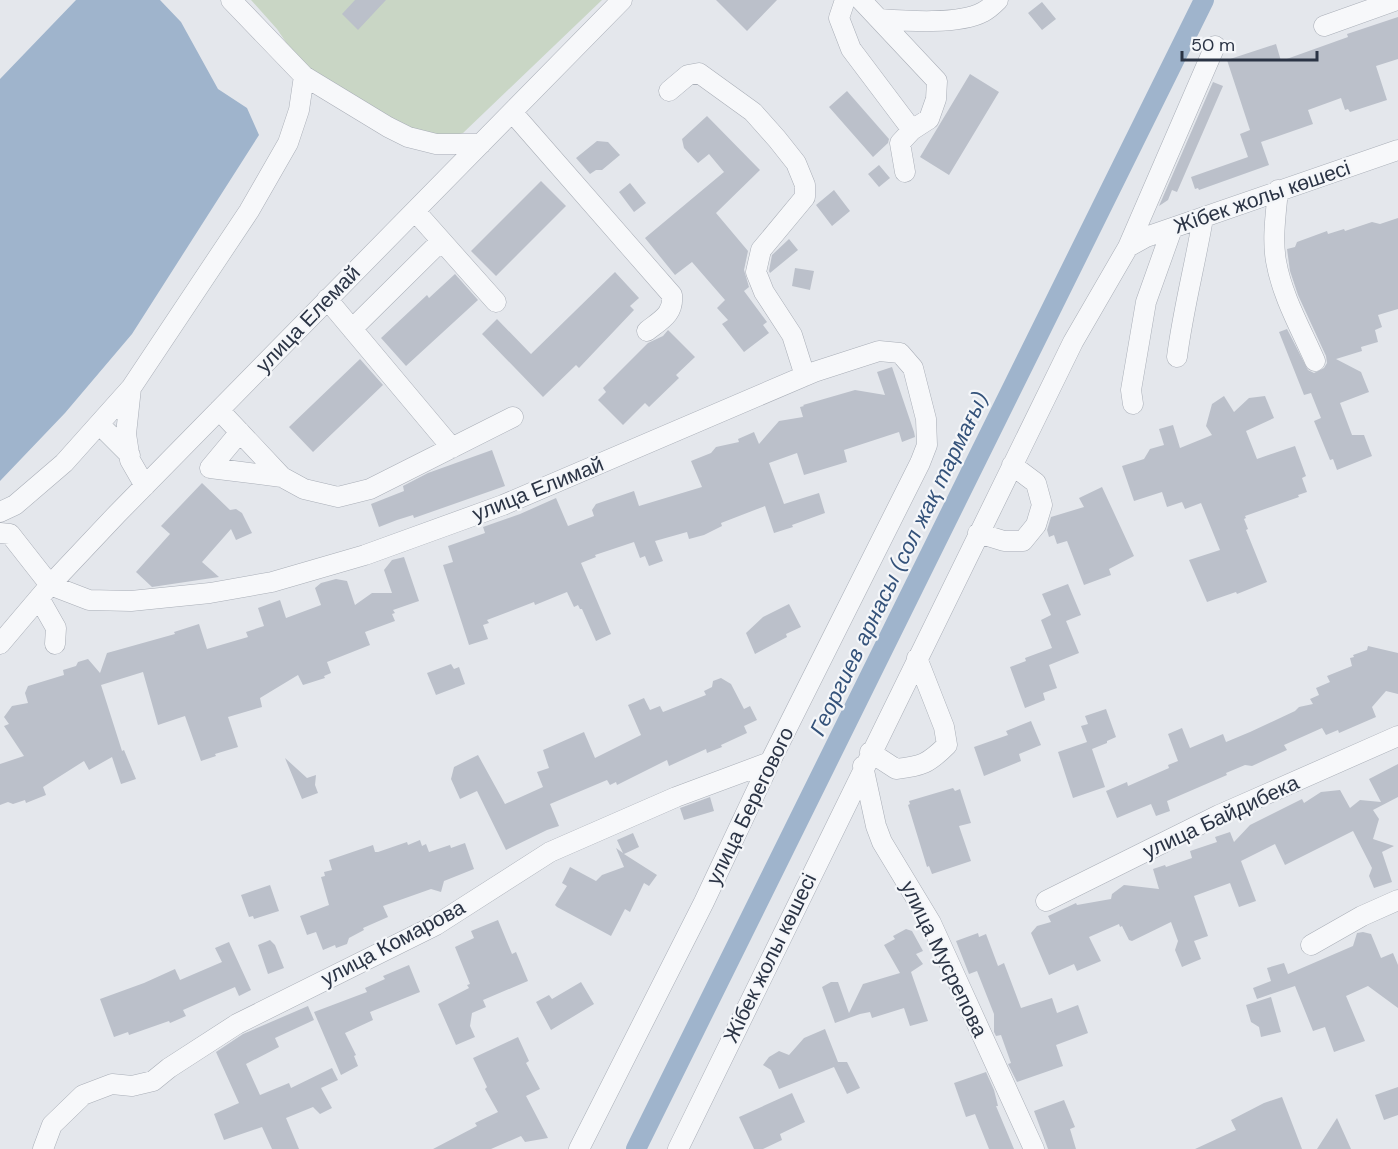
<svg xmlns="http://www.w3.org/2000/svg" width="1398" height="1149" viewBox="0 0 1398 1149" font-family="'DM Sans',sans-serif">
<rect width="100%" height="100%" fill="#e4e7ec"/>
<!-- green -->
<path fill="#c9d6c5" d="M251 0H602L463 133 437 140 357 104 308 75 277 29Z"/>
<!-- water -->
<path fill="#9fb4cc" d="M76 0H160L181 22 218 89 247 108 259 135 132 334 65 413 0 481V79Z"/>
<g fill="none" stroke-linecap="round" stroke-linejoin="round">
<!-- canal -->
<path stroke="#9fb4cc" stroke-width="20" d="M636 1149 1204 0"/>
</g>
<!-- building -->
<path fill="#bbc0ca" d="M355 0H386L358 30 342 14Z
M716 0H777L747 31Z
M1042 2 1056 19 1042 30 1028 13Z
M1398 17V59L1376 66 1387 100 1350 112 1348 109 1345 110 1341 98 1308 110 1313 124 1261 142 1269 165 1199 190 1198 188 1195 189 1191 177 1248 157 1240 134 1250 130 1227 60 1276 44 1281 61 1348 37 1347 34Z
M970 74 999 92 949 175 920 157Z
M1213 82 1223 86 1177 192 1172 190 1168 200 1159 206Z
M847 91 889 139 888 143 873 157 829 107Z
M707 116 760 170 716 213 748 251 744 270 749 287 744 291 767 322 763 325 769 333 744 352 722 324 728 320 717 308 725 300 692 262 675 275 645 238 724 172 709 154 698 163 684 148 682 139Z
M597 141 608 142 620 155 602 170H596L590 174 576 158Z
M879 165 890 178 879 187 868 174Z
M541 181 566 206 496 276 471 251Z
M630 183 646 203 634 212 619 192Z
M834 190 850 211 832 226 816 205Z
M1398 218V309L1378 315 1382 327 1375 330 1378 342 1361 347 1362 351 1336 359 1361 372 1369 392 1340 403 1352 435H1364L1372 456 1337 470 1333 459 1330 460 1314 421 1321 418 1311 393 1304 395 1279 332 1287 329 1308 370 1314 373 1324 368 1327 363 1326 356 1298 295 1290 271 1287 249 1295 247 1297 242 1327 231 1328 234 1344 229 1345 231 1372 222 1380 224Z
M789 239 798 250 770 273 769 271 772 255Z
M795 268 814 271 810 290 792 286Z
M615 272 639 298 630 306 634 310 579 368 576 365 543 397 482 334 497 319 531 354Z
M455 274 478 300 406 366 381 338 427 295 429 298Z
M668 330 695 357 676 375 679 378 649 407 645 403 623 425 598 400 606 392 603 388 648 343 663 336Z
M360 359 383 385 313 452 289 427Z
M892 367 914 432 915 437 902 442 899 432 844 450 847 462 804 475 797 453 769 463 784 504 819 493 825 513 792 525 793 527 774 533 765 506 721 523 722 526 704 535 689 539 687 532 655 541 663 561 649 566 645 556 640 558 634 542 595 555 596 557 581 563 611 634 596 641 582 609H580L578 605 574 607 567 592 535 605 534 602 487 620 489 623 483 625 488 639 469 645 443 565 453 562 448 546 485 533 483 527 520 514 556 498 568 526 594 516 592 510 596 504 634 491 639 506 702 487 691 461 711 453 716 447 739 442 738 439 754 432 759 444 779 421 803 417 800 407 804 406 803 405 855 390 885 395 877 372Z
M1224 396 1234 412 1249 398 1265 396 1274 418 1246 431 1257 459 1295 446 1306 476 1302 478 1307 492 1298 495 1299 497 1245 516 1246 518 1244 519 1248 529 1246 530 1267 582 1237 594 1236 592 1207 602 1189 560 1220 550 1201 503 1185 509 1182 502 1167 507 1162 492 1134 501 1122 466 1144 459 1150 449 1164 445 1159 429 1173 425 1180 448 1212 435 1206 426 1212 404Z
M492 450 505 486 414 518 413 515 397 520 379 527 371 504 404 491 403 486 428 473Z
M202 483 230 510 236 509 242 513 252 533 236 540 231 529 202 562 219 577 152 587 136 572 170 534 161 526Z
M1102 487 1134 556 1109 569 1111 575 1084 585 1067 541 1057 544 1054 535 1049 537 1047 530 1051 517 1084 507 1079 498Z
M404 557 419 601 393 610 395 613 392 614 395 621 365 632 370 645 327 662 331 673 324 676 325 678 303 685 298 675 260 698 262 707 228 717 238 747 215 754 216 756 201 761 185 716 158 725 143 672 101 685 122 751 124 750 136 779 121 784 112 757 89 770 84 761 43 787 46 795 26 803 25 800 13 804 8 802 0 805V764L24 756 4 726 9 724 4 717 12 706 28 703 25 693 28 686 64 675 63 670 76 666 78 662 88 659 100 673 107 653 175 634 174 632 199 624 207 649 248 637 246 632 264 626 258 608 280 600 286 618 321 605 315 588 321 583 336 579 347 581 355 605 372 593H392L384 570 392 560Z
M1068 584 1081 615 1066 621 1079 653 1049 665 1057 688 1043 693 1045 700 1025 708 1010 667 1026 661 1025 658 1052 648 1041 620 1051 615 1042 594Z
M789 604 801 627 786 634 787 637 755 654 746 633 763 617Z
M1368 646 1398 653V694L1386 691 1372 707 1376 717 1339 733 1338 730 1326 735 1322 728 1284 745 1287 750 1252 766 1245 765 1226 773 1227 775 1167 801 1170 811 1156 816 1151 804 1117 818 1106 791 1127 782 1128 786 1169 768 1168 765 1178 761 1168 734 1182 728 1190 748 1223 734 1226 742 1250 732 1295 711 1299 707 1313 704 1310 699 1319 695 1316 688 1330 682 1327 676 1352 666 1350 658 1354 657 1353 655 1367 650Z
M451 664 454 669 459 667 465 684 436 695 427 673Z
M721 678 731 684 744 709 750 706 757 720 744 726 747 733 721 745 722 747 707 753 706 749 669 766 667 760 617 785 616 782 610 785 607 780 550 804 559 826 547 830 506 850 477 791 460 799 451 779 454 767 478 755 505 804 543 787 537 772 549 768 543 750 584 732 595 758 641 735 628 705 644 698 650 710 660 706 663 712 706 695 704 691 712 687 713 681Z
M1106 709 1116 737 1107 741V743L1092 749 1105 787 1073 798 1058 752 1087 742 1081 726 1088 724 1085 716Z
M1031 721 1041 745 1019 754 1021 761 984 776 974 747 1008 735 1006 731Z
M285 758 307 778 316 775 315 785 318 793 302 799Z
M1398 764V797L1373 810 1379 819 1373 839 1394 846 1382 852 1392 882 1374 888 1369 876 1372 868 1353 831 1285 865 1275 844 1241 861 1256 901 1239 907 1230 883 1194 896 1208 936 1194 941 1201 959 1182 967 1175 950 1178 941 1171 922 1132 941 1129 940 1122 926 1120 927 1119 924 1089 937 1101 961 1077 971 1074 964 1049 975 1031 933 1037 926 1051 922 1048 916 1076 903 1077 905 1111 899 1112 894 1124 885 1159 889 1153 869 1165 865 1166 867 1192 858 1190 851 1217 842 1215 837 1230 832 1234 842 1250 825 1302 799 1304 803 1321 792 1340 790 1350 808 1360 800 1381 802 1369 779Z
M953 788 955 791 960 789 971 823 959 826 971 861 932 874 929 866 927 867 908 805 910 804 909 801Z
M710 797 714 811 684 820 680 808Z
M633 833 639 847 624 854 657 875 649 886 644 883 630 912 625 909 611 936 557 907 555 905 567 886 562 883 570 867 596 881 602 875 624 867 616 848 623 853 617 840Z
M420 840 422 846 426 844 429 852 450 845 451 848 465 843 474 869 444 881 441 892 431 889 383 906 388 917 363 928 364 930 349 938 347 944 336 948 335 945 323 950 316 932 307 935 300 916 329 905 321 877 325 876 324 872 332 870 329 860 373 845 375 852H378L407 842 408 845Z
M270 885 279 911 254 919 253 916 249 917 241 895Z
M498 920 512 954 516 952 528 981 483 1000 486 1007 472 1013 470 1026 475 1037 456 1045 438 1004 469 988 467 985 470 984 455 947 474 938 471 931Z
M906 929 912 931 923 951 916 954 923 964 911 972 928 1021 910 1026 904 1008 872 1018 870 1012 860 1014 835 1023 822 987 831 982H838L849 1013 863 984 900 973 884 945 895 939 893 936Z
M1363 932 1371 934 1381 958 1393 953 1398 965V1008L1368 986 1346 996 1365 1041 1334 1052 1325 1027 1313 1031 1295 986 1257 999 1253 988 1271 981 1267 968 1284 963 1288 974 1353 946 1357 933Z
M978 933 979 937 986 934 998 966 1004 963 1021 1008 1052 998 1057 1013 1078 1005 1088 1033 1056 1045 1063 1066 1017 1082 1008 1064 1011 1063 1001 1035 996 1036 994 1032V1014L977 971 969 974 956 941Z
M270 940 275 945 284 968 268 974 258 945Z
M229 942 251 990 239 996 235 987 183 1010 186 1016 170 1023 169 1021 129 1035 128 1032 114 1037 100 999 144 983 175 969 180 980 222 962 215 948Z
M409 965 420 992 370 1012 373 1020 345 1033 356 1055 354 1056 358 1066 341 1075 314 1012 367 992 365 988 385 979 383 976Z
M581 982 594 1004 551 1030 536 1002 549 995 552 999Z
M1271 997 1281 1032 1261 1037 1259 1027 1251 1022 1246 1005Z
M308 1006 314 1020 275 1038 279 1047 246 1064 260 1095 289 1083 291 1088 332 1068 338 1080 321 1088 332 1108 320 1114 313 1107 286 1118 299 1149H272L262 1127 224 1140 214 1114 239 1103 216 1052 243 1034Z
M825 1029 838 1062H847L860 1088 847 1094 834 1067 779 1089 771 1070 763 1065 769 1057 779 1051 789 1055 804 1038Z
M518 1037 529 1061 526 1063 540 1089 526 1096 548 1138 525 1142 521 1136 491 1149H433L477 1126 475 1123 498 1112 485 1089 487 1087 473 1058Z
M986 1072 994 1090 998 1106H996L1014 1149H989L975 1114 966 1117 954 1083Z
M1398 1087V1115L1384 1120 1375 1095Z
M792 1093 805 1122 780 1134 782 1140 763 1149H754L739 1117Z
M1282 1097 1302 1149H1195L1236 1130 1231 1120 1264 1103Z
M1064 1100 1075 1127 1070 1129 1076 1149H1048L1034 1111Z
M1337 1118 1351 1149H1317Z"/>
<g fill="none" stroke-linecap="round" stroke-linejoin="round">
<!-- minor casing -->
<g stroke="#a9aeb7" stroke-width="21">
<path id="minor" d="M231 0 304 76 388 127 408 137 436 144H481
M845 0 839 18 851 49 912 130
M861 0 937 81 936 99 929 119 912 130 900 143 905 172
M879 19C906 21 959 25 983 12 989 9 994 4 998 0
M1324 26 1397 0
M669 91 688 75 699 73 753 112 777 139 796 163 805 185V197L761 250 756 272 764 292 792 335 805 376
M512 112 672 295C674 314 661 320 647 331
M1278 190C1276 213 1272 238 1276 261 1282 296 1301 329 1315 361
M415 211 496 302
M1128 247 1146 237 1398 150
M327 299 452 448
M352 329 441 241
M1177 357C1183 310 1195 265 1203 218
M131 388 126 434 130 460 145 486
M1133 404 1131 390 1146 302 1172 229
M219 410 282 477 304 489 338 497 370 489 513 417
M99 424 130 455
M210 468 282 477
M210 468 240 432
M0 512 15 505 64 463 131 388 249 211 288 143 299 110 304 76
M0 533 10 534 50 585 89 600 131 601 210 593 272 582 365 555 503 505 814 372 879 351 900 353 913 368 926 419 927 445 920 463 770 762 704 902 579 1149
M978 533 1004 541H1023L1036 525 1042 505 1036 483 1012 465
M39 598 56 628 55 644
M0 644 50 585 117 514 622 0
M870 752 896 769C922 766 928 764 947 745L944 727 917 658
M863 766 876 826 882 842 931 923 1034 1149
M1046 901 1219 815 1398 736
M1311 945 1362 916 1398 900
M43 1149 52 1125 83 1095 112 1084 132 1086 153 1081 169 1068 237 1024 436 925 550 852 676 797 770 762
M678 1149 1073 342 1128 247 1215 46"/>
</g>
<!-- minor -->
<use href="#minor" stroke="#f7f8fa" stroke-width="20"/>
</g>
<g text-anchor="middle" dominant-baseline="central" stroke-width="4.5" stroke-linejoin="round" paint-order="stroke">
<!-- street labels -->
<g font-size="21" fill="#2b3445" stroke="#f4f6f9">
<text transform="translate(1262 197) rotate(-19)">Жібек жолы көшесі</text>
<text transform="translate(308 319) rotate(-46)">улица Елемай</text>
<text transform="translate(538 489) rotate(-22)">улица Елимай</text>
<text transform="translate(750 806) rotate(-64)">улица Берегового</text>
<text transform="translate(1221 817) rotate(-25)">улица Байдибека</text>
<text transform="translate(393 943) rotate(-28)">улица Комарова</text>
<text transform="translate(770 958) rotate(-64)">Жібек жолы көшесі</text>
<text transform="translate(944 959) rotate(64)">улица Мусрепова</text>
</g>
<!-- water labels -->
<g font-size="22" font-style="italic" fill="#34527a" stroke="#f4f6f9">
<text transform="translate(899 564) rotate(-64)">Георгиев арнасы (сол жақ тармағы)</text>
</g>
</g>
<!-- scale -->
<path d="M1182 51v9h135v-9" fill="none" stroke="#2b3445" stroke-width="3"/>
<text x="1191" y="51" font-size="18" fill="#2b3445" stroke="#f4f6f9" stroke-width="4.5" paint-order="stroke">50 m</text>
</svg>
